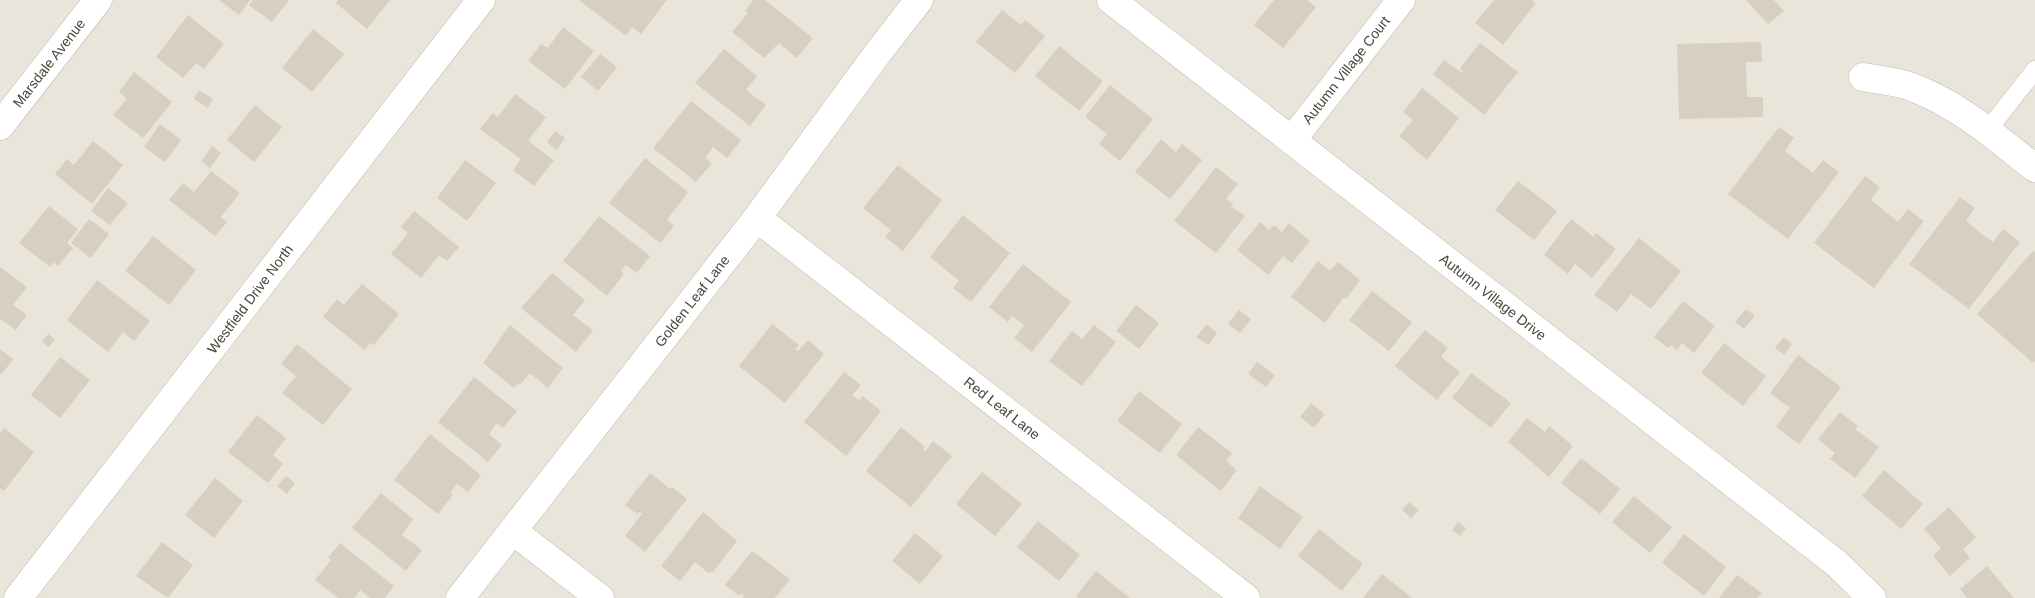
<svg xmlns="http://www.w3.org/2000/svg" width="2035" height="598" viewBox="0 0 2035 598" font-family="Helvetica,sans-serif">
<rect width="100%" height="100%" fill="#f6f3ec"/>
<!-- residential -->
<path fill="#eae5da" d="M0 0H2035V598H0Z"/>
<!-- building -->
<path fill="#d8cfc1" d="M219 0H250L239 15Z
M253 0H289L272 22 249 5Z
M338 0H390L367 29 336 3Z
M579 0H667L641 34 632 27 626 36Z
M753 0H765L813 38 797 58 779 43 764 58 732 32 748 13 745 11Z
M1274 0H1307L1316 7 1283 48 1254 25Z
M1494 0H1532L1536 3 1503 45 1475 23Z
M1746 0H1774L1784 11 1768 24Z
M1002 10 1021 25 1025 20 1045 36 1015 73 976 42Z
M188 15 224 44 204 69 196 63 183 78 156 57Z
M563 27 594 51 565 89 528 61 541 44 548 48Z
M313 29 344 54 312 92 282 68Z
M1761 42 1762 62H1746L1747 97H1763V117L1679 119 1677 44Z
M1480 43 1518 72 1484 115 1433 74 1444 60 1462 73 1463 71 1460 68Z
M1059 46 1103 81 1079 111 1035 76Z
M724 49 757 76 746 90 766 105 750 126 695 83Z
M600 54 617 67 598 91 581 77Z
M134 72 172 102 143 138 113 115 127 99 119 92Z
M1110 85 1153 119 1120 161 1099 144 1107 134 1085 117Z
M1422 88 1459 118 1427 160 1399 136 1413 120 1403 112Z
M199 90 213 99 208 108 194 99Z
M515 94 546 117 528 141 554 160 534 186 513 170 521 159 480 129 493 113 498 117Z
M691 101 741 140 727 158 713 147 705 158 712 163 696 182 653 148Z
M255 105 282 127 254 162 227 140Z
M160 124 181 140 165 162 144 147Z
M1779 127 1794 138 1785 151 1813 173 1823 160 1839 172 1788 239 1728 194Z
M555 131 565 138 557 150 547 142Z
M1161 139 1176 152 1182 144 1202 160 1170 199 1135 172Z
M93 141 123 165 92 204 55 174 67 159 74 165Z
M212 146 221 153 210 168 201 161Z
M645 158 688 192 667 220 674 226 660 243 609 203Z
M465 160 496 183 467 221 437 198Z
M898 165 942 200 903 251 885 237 891 230 863 208Z
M1216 167 1238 184 1226 199 1233 204 1231 206 1245 216 1216 253 1174 221Z
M211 171 240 193 221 217 227 222 215 236 169 200 183 183 194 192Z
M1865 176 1880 187 1871 200 1898 222 1908 209 1924 221 1874 288 1814 243Z
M1518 181 1557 211 1534 240 1495 210Z
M108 188 128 203 110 225 91 211Z
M1960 197 1975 208 1966 221 1979 232 1993 242 2003 229 2020 242 1969 309 1909 264Z
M49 206 78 229 67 243 73 248 58 266 53 262 50 267 19 243Z
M414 211 459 247 447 261 439 255 421 278 391 254 408 233 401 227Z
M963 215 1010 253 971 302 953 288 959 281 930 257Z
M599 216 650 256 637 273 626 265 621 271 624 274 607 296 563 261Z
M89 219 109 234 91 258 71 243Z
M1571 219 1594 237 1596 233 1616 249 1592 278 1575 264 1568 274 1544 255Z
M1260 222 1269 230 1274 225 1282 232 1289 223 1310 241 1292 263 1283 256 1268 275 1237 250Z
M153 236 196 270 169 305 125 271Z
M1639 238 1681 271 1651 309 1631 294 1617 312 1594 295Z
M2033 251 2035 252V361L2033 363 1977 314Z
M1318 261 1330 271 1338 262 1360 280 1346 299 1344 297 1325 323 1291 297Z
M1023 264 1071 302 1032 352 1014 338 1024 325 1012 316 1008 322 989 307Z
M0 267 27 287 13 305 27 315 16 330 0 319Z
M552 273 585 300 573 315 593 330 576 352 521 308Z
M97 280 150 321 134 341 123 332 108 352 67 320Z
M362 284 399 314 374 345 370 343 365 350 323 317 337 299 344 305Z
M1372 291 1412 322 1389 351 1349 320Z
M1683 301 1715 326 1694 353 1682 343 1677 350 1671 345 1668 348 1654 337Z
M1136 305 1159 323 1139 349 1116 331Z
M1746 309 1755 316 1744 329 1735 322Z
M1239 310 1251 319 1240 333 1228 324Z
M772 324 799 345 795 349 798 351 808 340 824 354 785 403 739 366Z
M1207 324 1217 333 1208 345 1196 337Z
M510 325 563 368 548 388 530 373 521 384 519 383 514 388 483 363Z
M1094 325 1116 342 1082 386 1049 361 1072 331 1082 339Z
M1425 330 1448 348 1441 357 1460 372 1437 400 1395 366Z
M48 334 55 339 49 347 42 342Z
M1784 337 1792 344 1784 355 1775 348Z
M1724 343 1766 376 1743 406 1701 373Z
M297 344 352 389 323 425 282 393 296 376 281 364Z
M0 349 13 359 2 374 0 373Z
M1798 355 1841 387 1799 444 1776 427 1790 408 1770 393Z
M60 357 90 380 60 418 31 395Z
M1257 362 1275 375 1266 387 1248 374Z
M844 372 861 385 852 395 859 400 863 396 881 411 846 456 804 422Z
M1471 373 1511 403 1491 428 1452 398Z
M474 377 517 411 503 428 497 423 489 434 502 445 488 462 438 422Z
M1139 391 1182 424 1160 453 1117 421Z
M1311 403 1325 414 1314 428 1300 417Z
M1840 412 1858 426 1855 429 1879 447 1855 478 1830 459 1835 453 1818 439Z
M257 415 286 438 273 455 283 464 268 483 228 452Z
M1527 418 1545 432 1549 426 1573 446 1549 477 1508 442Z
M901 427 925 447 923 450 925 452 933 441 952 456 911 507 866 471Z
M1198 427 1232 453 1226 461 1237 470 1221 491 1176 455Z
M4 428 34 452 4 491 0 488V433Z
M430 434 481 475 468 492 457 484 450 493 453 495 438 514 394 480Z
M1581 458 1620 489 1600 514 1561 483Z
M1884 470 1923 504 1901 529 1862 496Z
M982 472 1022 504 995 536 956 504Z
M650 473 670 489 672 487 687 499 645 552 625 536 642 514 639 512 637 514 625 505Z
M286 476 295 483 287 494 277 486Z
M215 478 243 501 214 538 185 515Z
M1260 486 1303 517 1280 549 1238 518Z
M381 493 413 519 402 535 422 550 406 571 352 528Z
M1634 496 1672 527 1650 553 1612 522Z
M1409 502 1419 510 1411 518 1402 510Z
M1949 507 1976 537 1963 549 1970 558 1950 576 1933 556 1941 548 1924 529Z
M703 512 737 541 712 573 710 571 708 573 695 562 680 581 661 566Z
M1038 521 1080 555 1059 581 1017 547Z
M1458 522 1466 528 1460 536 1452 530Z
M1319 529 1363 564 1342 591 1298 556Z
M915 533 943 556 920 584 892 561Z
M1684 534 1726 567 1704 596 1662 563Z
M162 542 193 565 168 598 136 576Z
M340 543 394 586 385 598H370L360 590 354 598H338L315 580 331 560 328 558Z
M752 551 790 579 775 598H742L744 596 741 593 739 596 725 585Z
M1987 566 2014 598H1967L1960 589Z
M1096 571 1116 587 1130 598H1079L1076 596Z
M1382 574 1412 598H1363Z
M1737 575 1762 593 1757 598H1719Z"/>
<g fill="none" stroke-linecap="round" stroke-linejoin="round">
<!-- service casing -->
<g stroke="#c2bbae" stroke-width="19">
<path id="service" d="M1987 131 2035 70"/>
</g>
<!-- minor casing -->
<g stroke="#c2bbae" stroke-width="29">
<path id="minor" d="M1111 0 1836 563 1872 598
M1863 77C1878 80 1895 81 1909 86 1957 103 1995 137 2035 168
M0 126 98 0
M1292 140 1401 0
M757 218 1246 598
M513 531 600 598
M18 598 481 0
M460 598 757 218 877 54 919 0"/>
</g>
<!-- service -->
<use href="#service" stroke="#fff" stroke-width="18"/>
<!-- minor -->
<use href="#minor" stroke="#fff" stroke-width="28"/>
</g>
<g text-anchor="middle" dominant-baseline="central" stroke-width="4.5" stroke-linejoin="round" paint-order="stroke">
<!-- street labels -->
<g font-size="14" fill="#4b4439" stroke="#fff">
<text transform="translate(49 63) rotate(-52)">Marsdale Avenue</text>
<text transform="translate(1346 70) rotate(-52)">Autumn Village Court</text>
<text transform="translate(1493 297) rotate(38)">Autumn Village Drive</text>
<text transform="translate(250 299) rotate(-53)">Westfield Drive North</text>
<text transform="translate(692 301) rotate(-52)">Golden Leaf Lane</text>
<text transform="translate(1002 408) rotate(38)">Red Leaf Lane</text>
</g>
</g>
</svg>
